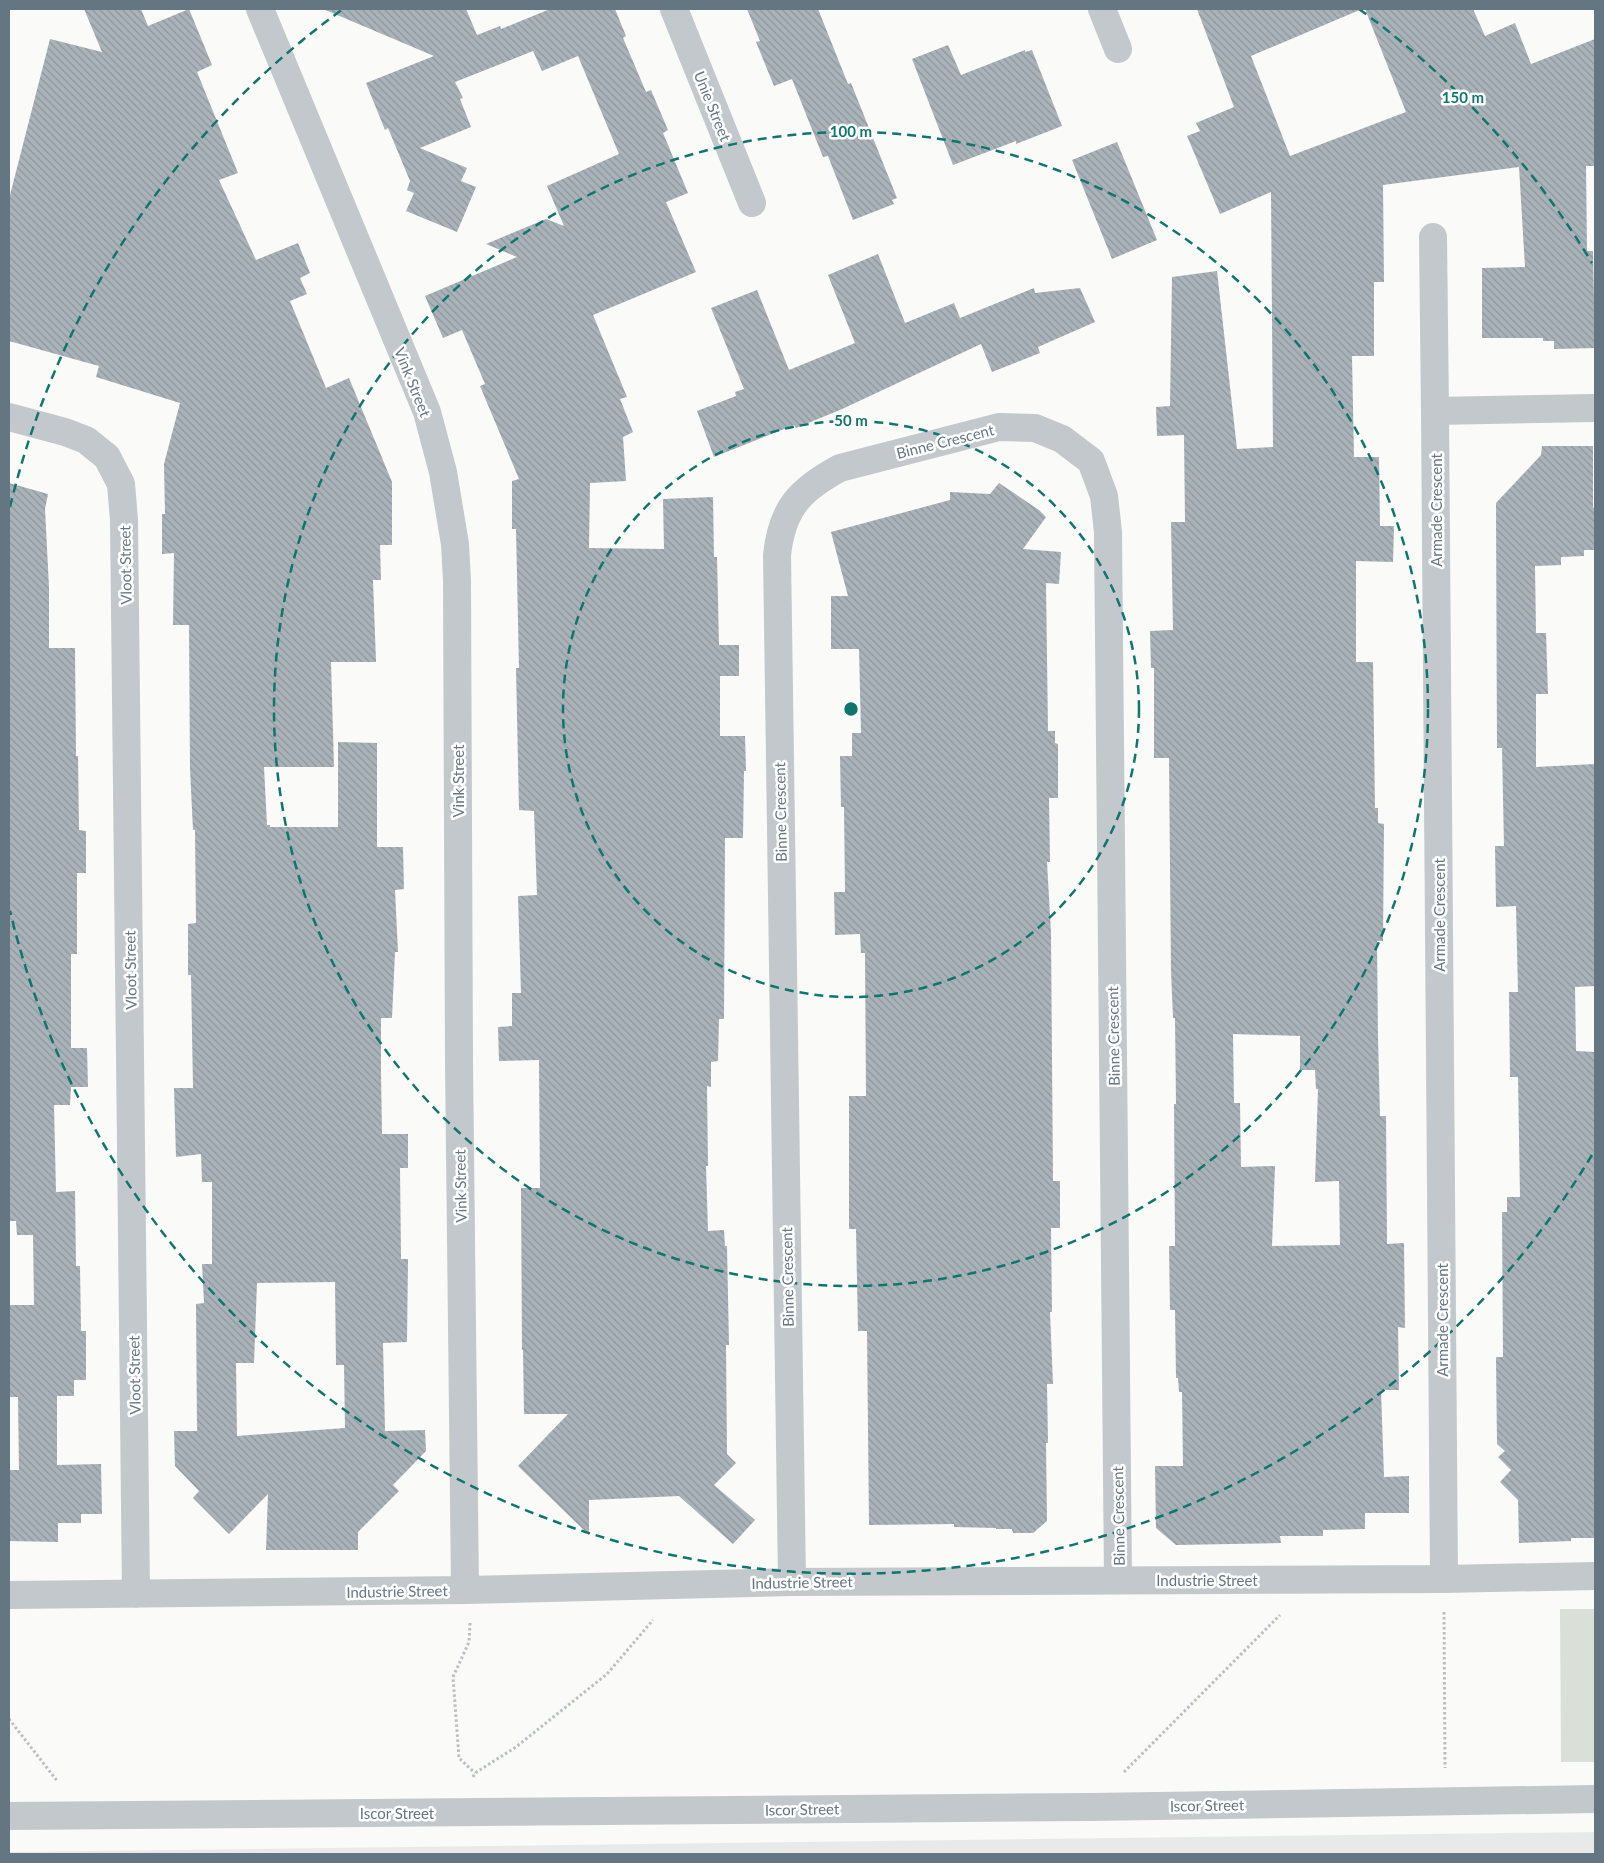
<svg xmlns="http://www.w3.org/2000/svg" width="1604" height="1863" viewBox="0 0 1604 1863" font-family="Lato,sans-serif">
<defs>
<pattern id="building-back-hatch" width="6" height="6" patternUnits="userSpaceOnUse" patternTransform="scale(1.25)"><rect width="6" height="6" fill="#aab3b9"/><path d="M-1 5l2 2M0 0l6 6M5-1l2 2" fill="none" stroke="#8e969c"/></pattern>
</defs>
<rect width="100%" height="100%" fill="#fafaf8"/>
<!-- built -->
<path fill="#e8e9e9" d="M1595 1832V1854H9V1852Z"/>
<!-- green -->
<path fill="#dadfd7" d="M1560 1609H1595V1762H1561Z"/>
<!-- building -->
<path fill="url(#building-back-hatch)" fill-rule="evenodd" d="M84 9H141L148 26 189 9 212 65 197 72 238 173 219 180 256 260 298 243 310 273 300 278 307 294 290 301 326 388 349 378 392 482V545H380L381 580H373L376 662H331L334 767H264L267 825H270V827H338V742L377 743V847H403L404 889 395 890 398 952H395L392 1018H381V1073L382 1134H408V1168H400L401 1259H408L407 1342 383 1343 385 1431 425 1430 426 1451 393 1485 399 1491 358 1532V1550H266L268 1494 229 1534 193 1498 199 1491 175 1466 174 1431H197L196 1304 204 1303 202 1264H212V1182H202L201 1154 176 1157 174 1088H193L191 975H188V924L196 923 195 830H193L190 769 189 625H173L174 553 162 554V514H165L164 464 180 403 96 377 99 366 9 341V199L50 39 102 52ZM335 1282 336 1365H344L345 1428 237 1436 236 1363H254L257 1283Z
M323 9H466L477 35 500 26 501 29 550 9H615L626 36 623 38 646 92 651 90 668 130 663 133 688 193 666 202 696 272 593 315 627 397 620 399 633 432 623 437 626 481 590 483 589 548 664 549 663 499 713 497 714 557H717L719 645H739V676H720V736H745L746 771H744L743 838H725L724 1019H719L718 1061 711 1062V1087L707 1086 708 1166H706L708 1231 724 1230 725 1246H727L729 1345H726L727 1454 736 1463 714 1485 755 1520 733 1544 679 1496 589 1500V1535L518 1466 568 1414H524L523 1350H522L521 1188H540L539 1060 499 1061 498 1027 512 1026V993H521L518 896 537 895 534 811 519 810 516 668H519L516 529H512V481L519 479 480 386 485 384 462 330 443 338 425 296 517 257 486 244 546 219 564 226 547 186 619 154 578 56 542 71 533 51 455 82 463 98 460 99 471 127 420 148 467 168 461 181 476 187 457 232 406 211 414 193 407 190 410 181 388 128 385 130 366 83 434 56Z
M747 9H818L848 84 851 83 897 198 892 200 894 204 853 220 828 156 823 157 792 79 774 86 756 42 760 41Z
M1197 9H1362L1251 56 1290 156 1406 112 1365 9H1473L1485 36 1515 23 1531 64 1595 39V166H1586L1587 251H1593L1595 348 1554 349V341H1543V338H1482V268L1525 267 1519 167 1383 185 1384 282H1374V356H1352L1354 457H1379L1380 526H1394L1393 562 1356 561V662H1373L1375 808H1378V823L1384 824 1383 941H1377L1378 1038 1380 1116H1386L1387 1244 1404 1243 1405 1328 1398 1327 1399 1390H1381L1384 1477 1409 1476V1513H1365V1529L1323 1530V1536H1280L1281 1543 1176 1545 1156 1528 1155 1466H1183L1182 1392H1179L1178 1378H1176L1175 1310H1170L1169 1246H1175L1174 1104H1176L1175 1018H1173L1171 971 1169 758H1154V668H1151L1150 631 1173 630 1171 522H1185L1184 435 1157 436 1156 407 1170 406 1172 277 1217 271 1237 449 1273 447 1271 192 1220 214 1187 136 1200 131 1196 123 1234 107ZM1233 1034 1300 1036V1070H1315L1316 1089H1318L1315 1182 1339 1181 1340 1245 1272 1246 1275 1166 1241 1167 1240 1103H1234Z
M948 45 961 75 1025 50V52L1032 50 1062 126 1016 144V141L953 165 912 59Z
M1117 142 1157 240 1112 259 1072 160Z
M878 254 905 323 954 303 960 318 1034 288 1035 293 1080 288 1095 322 1038 347 1040 353 992 372 981 344 840 410 796 428 794 425 714 457 697 411 736 396 735 392 744 389 711 308 757 290 789 370 855 343 828 275Z
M1542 446H1593V507L1595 510V550H1584V556L1561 557V565L1535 566 1536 633H1546L1548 694H1536V767L1595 764V986L1575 987 1576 1051 1595 1052V1538H1571V1541L1519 1543 1518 1500 1500 1482 1511 1470 1498 1457 1505 1451 1497 1444 1496 1357H1503L1502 1212H1507V1197H1520L1518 1077H1510L1509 992H1518L1516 906 1496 907 1495 846H1504L1502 748H1497L1496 503 1541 455Z
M9 483 48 494 45 509 49 587V648H75L76 756H78L79 830 86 831V873H77V954H71V1048H87L88 1087H71L70 1105H54L56 1192 75 1191 76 1266H80L81 1331H86V1380H74V1396H57V1465L101 1464 102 1514H81V1523H58V1542L9 1541V1470H19L18 1397H9V1305H34L33 1235H17L16 1221H9Z
M999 483 1039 510 1046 517 1023 549 1061 552 1059 584 1046 583 1048 731H1055V743L1058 744V798H1049L1050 862H1047L1051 933 1053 1181H1060V1228H1051L1052 1312H1050L1053 1384H1047L1048 1443H1046L1047 1521 1033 1533H1013L1012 1529H996V1528L954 1527V1524L869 1525 867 1331H858L856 1229H849V1096H866L865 953H861L860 934 835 935 834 892H845L844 807H841L840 756H852V733H861L859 649H831V596H848L831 532 950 500V492L990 494Z"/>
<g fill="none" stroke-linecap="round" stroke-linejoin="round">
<!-- path -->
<path stroke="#bbbfc2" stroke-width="3" stroke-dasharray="2.5 2.5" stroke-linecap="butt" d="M1444 1612 1445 1768
M470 1623 469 1642 453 1677 459 1758 475 1773
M9 1719 58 1782
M1124 1772 1280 1615
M473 1777 475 1773 516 1747 607 1674 653 1620"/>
<!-- minor -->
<path stroke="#c3c8cc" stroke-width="28" d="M260 9 427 412 443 472 455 544 457 581 459 1062 465 1590
M674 9 752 203
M1102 9 1118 49
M1433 237 1435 411
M9 417 65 432 86 440 107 457 121 484 124 520 136 1594
M1444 1579 1435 411 1595 408
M792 1582 777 555C782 509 799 490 840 468L999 427 1035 428 1062 439 1091 461 1104 496 1108 532 1118 1580
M9 1595 465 1590 792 1582 1444 1579 1595 1576
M9 1816 1091 1807 1595 1799"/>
</g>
<!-- distance rings -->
<g fill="none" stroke="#0f766e" stroke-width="2.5" stroke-dasharray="9 6">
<circle cx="851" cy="709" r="288"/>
<circle cx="851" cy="709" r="577"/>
<path d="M1592 1155A865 865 0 0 1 10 911M10 507A865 865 0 0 1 343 9M1359 9A865 865 0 0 1 1592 263"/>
</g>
<g text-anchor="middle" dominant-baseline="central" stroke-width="5" stroke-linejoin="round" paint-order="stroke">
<!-- street labels -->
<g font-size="15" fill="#657683" stroke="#fff">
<text transform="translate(713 106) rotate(68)">Unie Street</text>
<text transform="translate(413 382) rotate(68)">Vink Street</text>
<text transform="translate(945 441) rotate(-14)">Binne Crescent</text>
<text transform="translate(1436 510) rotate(-90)">Armade Crescent</text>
<text transform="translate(125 565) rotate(-91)">Vloot Street</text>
<text transform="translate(458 781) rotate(-90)">Vink Street</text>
<text transform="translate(780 812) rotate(-91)">Binne Crescent</text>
<text transform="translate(1439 915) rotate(-90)">Armade Crescent</text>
<text transform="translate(130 970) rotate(-91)">Vloot Street</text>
<text transform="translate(1113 1036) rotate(-91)">Binne Crescent</text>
<text transform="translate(460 1186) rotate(-91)">Vink Street</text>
<text transform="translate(787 1277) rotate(-91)">Binne Crescent</text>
<text transform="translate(1442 1320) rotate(-90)">Armade Crescent</text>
<text transform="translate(134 1375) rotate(-91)">Vloot Street</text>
<text transform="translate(1118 1516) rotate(-91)">Binne Crescent</text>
<text x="1207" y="1580">Industrie Street</text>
<text transform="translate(802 1582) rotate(-1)">Industrie Street</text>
<text transform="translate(397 1591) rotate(-1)">Industrie Street</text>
<text transform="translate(1207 1805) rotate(-1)">Iscor Street</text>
<text transform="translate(802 1809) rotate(-1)">Iscor Street</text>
<text x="397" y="1813">Iscor Street</text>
</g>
</g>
<circle cx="851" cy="709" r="8" fill="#0f766e" stroke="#fff" stroke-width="2.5"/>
<g font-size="15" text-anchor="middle" font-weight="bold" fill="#0f766e" stroke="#fff" stroke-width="5" stroke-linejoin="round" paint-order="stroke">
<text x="1463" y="103">150 m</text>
<text x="851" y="137">100 m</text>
<text x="851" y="426">50 m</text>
</g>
<!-- border -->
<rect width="1604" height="1863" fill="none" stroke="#657683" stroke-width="20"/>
</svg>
